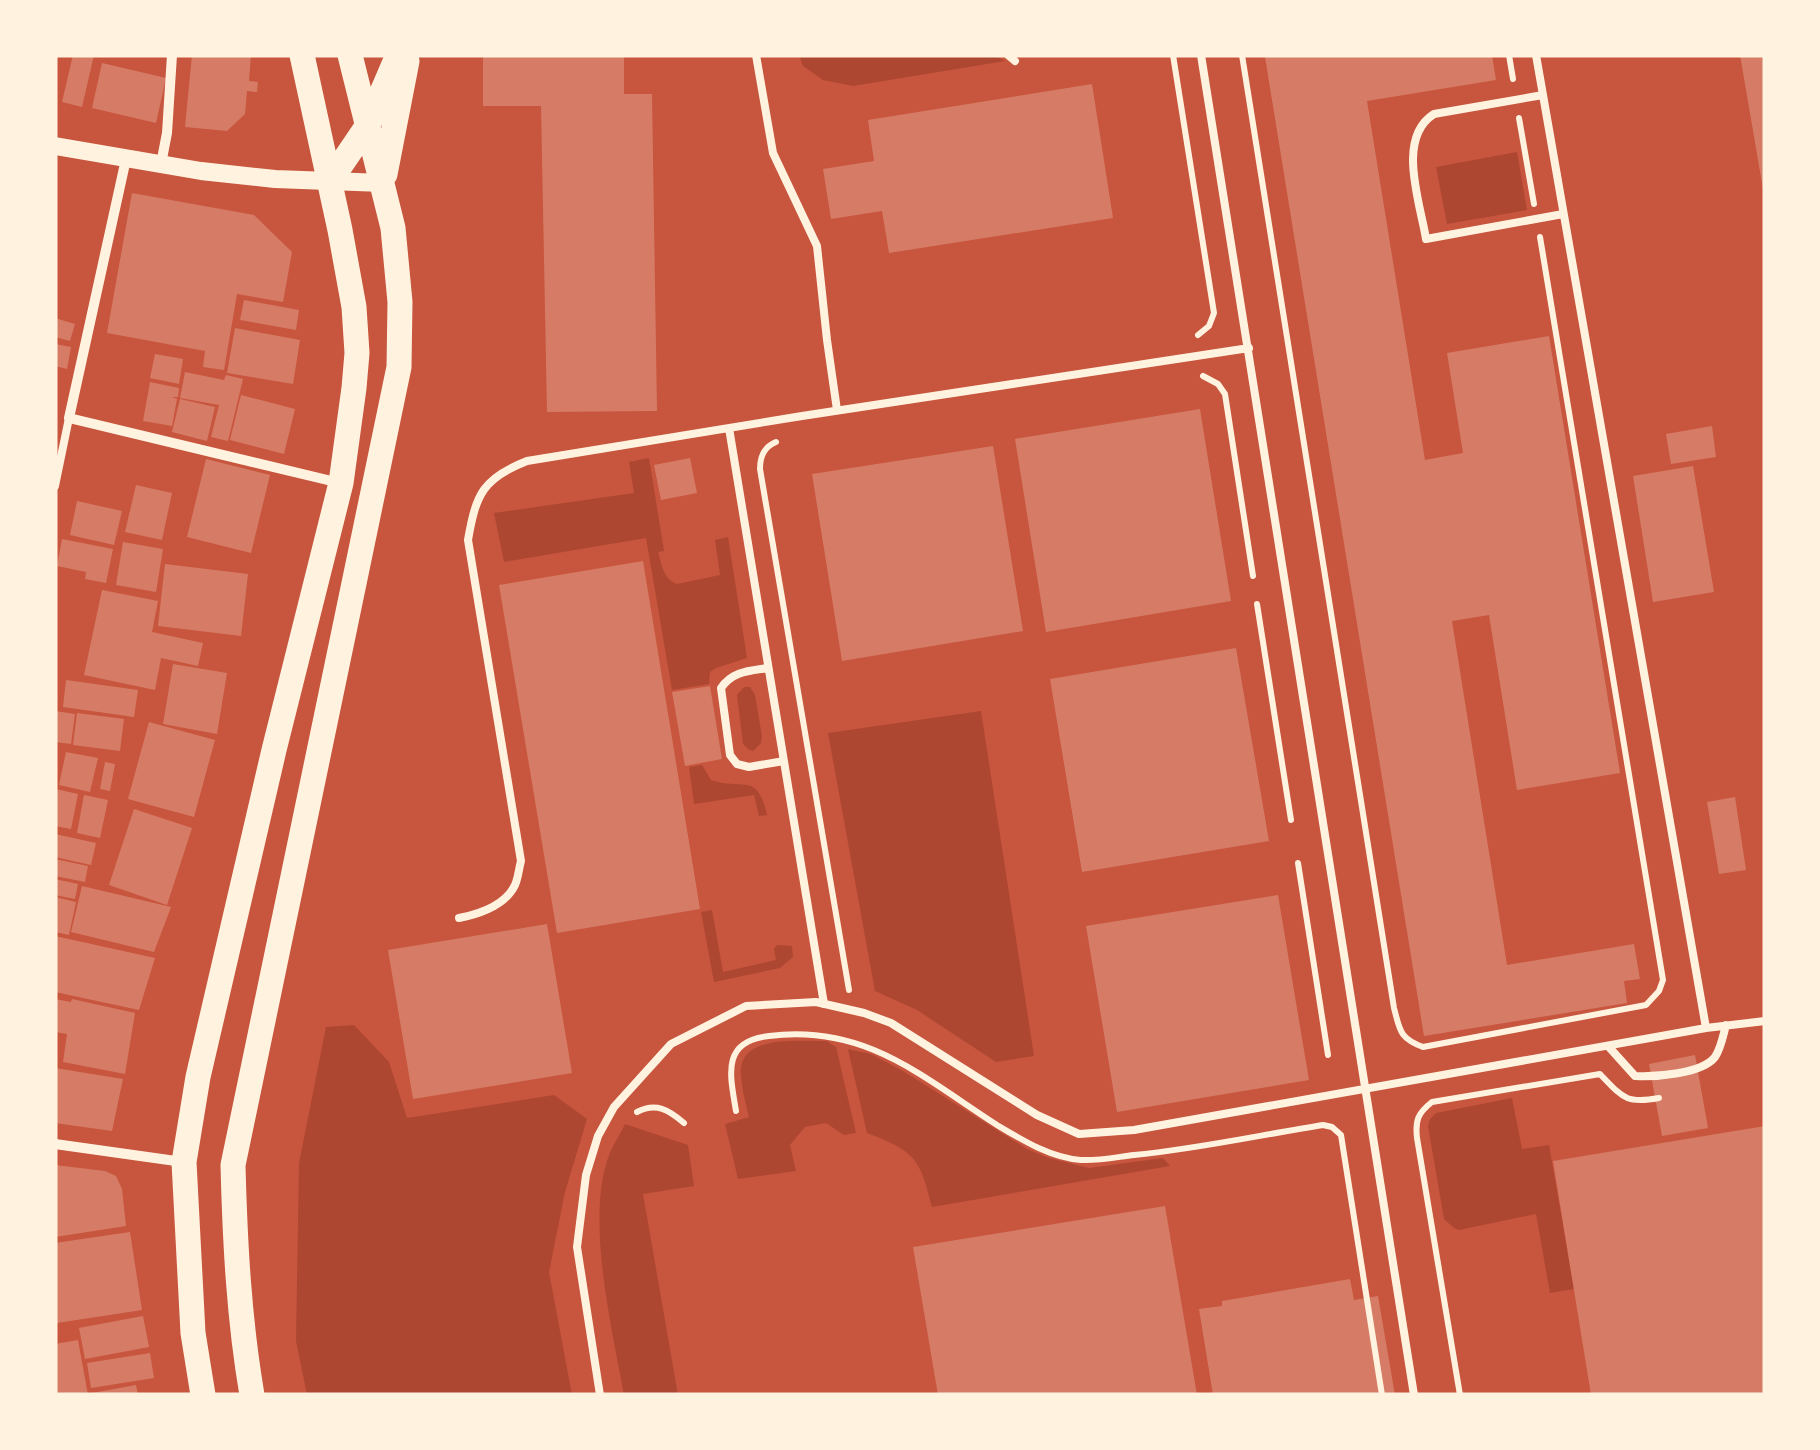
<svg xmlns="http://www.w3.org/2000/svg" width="1820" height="1450" viewBox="0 0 1820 1450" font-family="Commissioner,sans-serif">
<rect width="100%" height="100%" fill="#c8553d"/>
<!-- green -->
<path fill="#ae4732" d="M799 55H994L1005 61 853 86 823 80 803 66Z
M1517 152 1527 210 1447 224 1436 167Z
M649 458 664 551 658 552C662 565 663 579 677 584L720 575 715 540 728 537 747 658 716 668 710 672 709 684 672 690 646 538 504 562 494 513 634 493 629 462Z
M744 687H750L755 695 762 736 761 743 753 751 748 749 743 744 737 695Z
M981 711 1034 1056 996 1062 917 1010 875 991 828 733Z
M702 765 711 780C744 791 757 771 767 815L759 816 754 795 694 804 689 767Z
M712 910 723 972 776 960 774 949 777 945 792 946 793 957 780 968 714 982 701 912Z
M354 1025 389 1062 407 1118 554 1095 587 1119 565 1192 549 1272 572 1395H307L296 1341 299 1163 326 1027Z
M827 1041 836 1047 856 1133 844 1135 826 1123 805 1127 790 1145 796 1171 738 1179 725 1124 749 1117C746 1104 742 1090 741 1076 737 1033 799 1042 827 1041Z
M848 1049 871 1054 903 1071 1027 1149 1049 1158 1089 1168 1163 1158 1170 1166 932 1207C920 1157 914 1151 867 1133Z
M1512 1098 1522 1149 1549 1145 1574 1289 1550 1293 1536 1214 1459 1230 1454 1228 1444 1219 1428 1126 1430 1119 1436 1113Z
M625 1124 688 1145 694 1186 643 1194 678 1395H624C612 1328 586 1222 608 1158 612 1146 620 1135 625 1124Z"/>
<!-- building -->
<path fill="#d67c66" d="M73 55H94L82 107 62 102Z
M192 55H251L249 81 258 82 257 92 247 91 245 114 227 131 185 127Z
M483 55H624V94H652L657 411 547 412 541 106H483Z
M1277 55H1492L1496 80 1367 101 1425 460 1463 453 1447 353 1549 336 1620 773 1517 790 1489 615 1452 621 1507 965 1634 944 1640 979 1624 981 1627 1003 1424 1036 1265 57Z
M1740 55H1765V189H1763Z
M102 63 166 78 156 123 92 108Z
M1092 84 1113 218 889 253 882 211 831 219 823 169 874 161 868 120Z
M132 193 254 215 292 252 283 302 237 294 224 370 203 367 205 351 107 333Z
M244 300 299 310 296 330 240 320Z
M55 318 75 324 70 341 55 337Z
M235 328 300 340 293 384 227 373Z
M55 344 71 347 67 369 55 366Z
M155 354 183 359 179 384 150 378Z
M185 372 224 380 226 375 243 379 228 441 211 437 219 405 180 398Z
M150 382 179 388 178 397H172L177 399 172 426 143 421Z
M241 395 295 409 284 454 230 440Z
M180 399 215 407 207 441 172 432Z
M1200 409 1231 601 1046 632 1015 439Z
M1712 426 1716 457 1671 464 1666 434Z
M993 446 1023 631 842 661 812 474Z
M690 458 697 493 661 500 654 465Z
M206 459 270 475 251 553 187 537Z
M1693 466 1714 592 1653 602 1633 476Z
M136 485 172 493 162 540 125 532Z
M77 501 122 511 114 545 70 535Z
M62 539 113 549 106 583 85 579 86 572 57 566Z
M123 542 163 549 156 592 116 585Z
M643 561 700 909 557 933 499 585Z
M165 564 248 574 241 636 158 626Z
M102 590 158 601 152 632 203 643 198 666 161 658 155 690 84 675Z
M1236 648 1269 841 1082 872 1050 679Z
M173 664 227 673 217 734 163 724Z
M66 680 138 690 134 717 63 707Z
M710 686 722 759 685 766 672 692Z
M55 711 75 714 71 744 55 742Z
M77 713 124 719 120 751 73 745Z
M149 722 215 740 194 817 128 799Z
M66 752 98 758 90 792 59 785Z
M105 762 115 764 110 791 100 789Z
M56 789 78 794 71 829 55 826Z
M84 795 108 800 100 838 77 833Z
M1735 797 1746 870 1719 874 1707 802Z
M134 809 192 828 167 905 109 885Z
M55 834 96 843 91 865 55 857Z
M55 859 88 866 85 882 55 876Z
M55 879 78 884 75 899 55 895Z
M82 886 171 907 154 952 71 932Z
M1278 895 1309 1080 1117 1112 1086 926Z
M55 897 76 902 69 935 55 932Z
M547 924 572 1073 413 1099 388 950Z
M55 936 155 958 139 1010 55 992Z
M55 999 71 1002 72 999 135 1013 125 1074 63 1062 67 1034 55 1032Z
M1695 1055 1708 1128 1662 1136 1649 1064Z
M55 1068 123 1079 112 1131 55 1123Z
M1765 1126V1395H1591L1553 1161Z
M55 1165 105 1171 116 1176 122 1189 126 1226 55 1237Z
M1165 1206 1197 1395H938L913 1247Z
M130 1232 142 1310 57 1323 55 1308V1243Z
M1350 1279 1354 1300 1378 1296 1395 1395H1213L1199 1309 1222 1306V1301Z
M143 1316 149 1347 85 1359 79 1328Z
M78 1340 88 1395H55V1344Z
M150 1353 154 1378 91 1388 87 1363Z
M136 1385 138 1395H93L92 1393Z"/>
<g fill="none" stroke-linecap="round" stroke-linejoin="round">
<!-- path -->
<path stroke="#fff3e0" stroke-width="6" d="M1173 55 1214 313 1209 326 1198 335
M1242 55 1394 1008C1400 1030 1399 1038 1423 1047L1646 1005 1659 991 1663 980 1540 237
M1509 55 1513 79
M1519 118 1534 204
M1203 376 1218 384 1225 394 1253 576
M776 442C764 447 760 456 760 469L849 990
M1257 604 1291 820
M1298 863 1328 1055
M736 1111C730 1075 721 1041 769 1036 865 1024 921 1076 997 1125 1022 1140 1051 1158 1081 1160 1098 1161 1117 1157 1134 1155 1197 1149 1260 1135 1323 1125L1332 1127 1341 1135 1382 1395
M637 1112C656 1102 669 1110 684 1123
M1460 1395 1417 1138C1415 1120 1418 1113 1432 1102L1600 1074C1623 1098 1626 1104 1659 1098"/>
<!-- service -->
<path stroke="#fff3e0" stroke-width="8" d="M756 55 773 153 817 246 827 340 837 410
M1008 55 1015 61
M1201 55 1414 1395
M1536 55 1706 1028
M1543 95 1434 114C1396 138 1420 202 1426 239L1563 214
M729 428 824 1004
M55 486 69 418
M768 668C749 671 733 671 721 688L730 755 737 764 749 767 784 761
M459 918C479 914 505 906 515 885 518 879 519 868 521 861L468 540C476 494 483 478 527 461L802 416 1249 348
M1608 1046 1635 1076C1655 1077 1702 1074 1715 1057 1721 1048 1723 1036 1726 1025
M600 1395 577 1247 586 1175 598 1136 614 1107 671 1044 746 1006 816 1002 864 1013 891 1023 1037 1115 1079 1134 1134 1130 1706 1028 1765 1021"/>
<!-- minor -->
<path stroke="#fff3e0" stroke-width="10" d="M126 159 69 418 340 483
M161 164 167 133 172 55
M55 1144 183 1162"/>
<!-- tertiary -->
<path stroke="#fff3e0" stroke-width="18" d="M55 146 201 171 275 179 383 183"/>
<!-- primary -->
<path stroke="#fff3e0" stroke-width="25" d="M385 174 407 61
M330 181 368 125 398 55
M203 1395 193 1333 184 1162 198 1077 274 750 341 483 354 388 357 353 354 307 340 230 302 55
M252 1395C239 1319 235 1243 233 1165L399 367 400 302 393 228 350 55"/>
</g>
<!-- border -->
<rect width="1820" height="1450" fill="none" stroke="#fff3e0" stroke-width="115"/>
</svg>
